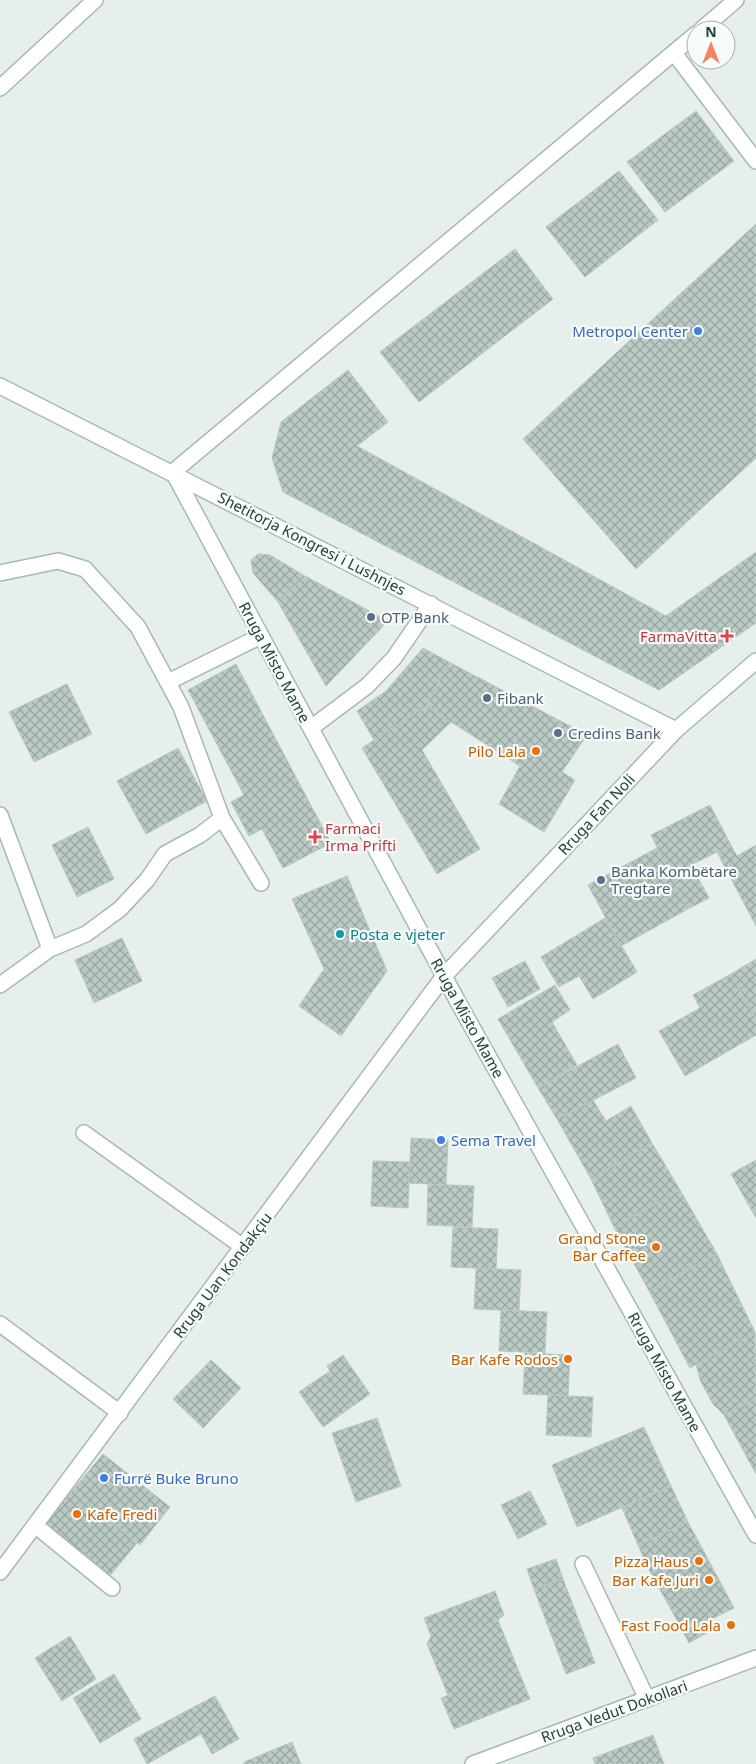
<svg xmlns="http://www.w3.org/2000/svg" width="756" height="1764" viewBox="0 0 756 1764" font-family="'Noto Sans',sans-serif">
<defs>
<pattern id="building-cross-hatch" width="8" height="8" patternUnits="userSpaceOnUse" patternTransform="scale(1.25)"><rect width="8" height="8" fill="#bbcac4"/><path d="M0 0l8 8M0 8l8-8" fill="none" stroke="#98a6a0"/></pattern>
</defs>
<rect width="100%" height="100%" fill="#e6efeb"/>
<!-- building -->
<path fill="url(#building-cross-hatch)" stroke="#b8c9c2" d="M696 111 734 161 665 212 627 162Z
M619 171 658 220 585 277 546 227Z
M756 224V458L636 569 523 439Z
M515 249 553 299 419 402 380 352Z
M348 370 388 422 357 446 666 616 756 552V623L659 690 283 492 272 458 281 422Z
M258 554 270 555 305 576 278 602 253 573 251 560Z
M305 576 388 621 326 686 278 602Z
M423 648 449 662 426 706 374 740 357 711 386 691Z
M449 662 587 735 562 772 575 780 544 832 499 804 520 766 426 706Z
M236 664 331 843 283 868 262 829 249 836 231 802 244 795 188 690Z
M67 684 92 734 34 762 9 712Z
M426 706 451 722 422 750 480 849 437 874 362 748Z
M178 748 207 801 146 834 117 781Z
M710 805 731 845 691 865 709 898 688 909 651 835Z
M88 827 114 879 77 897 52 845Z
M731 845 737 856 756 845V926L717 852Z
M657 848 688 909 621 946 588 885Z
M347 876 387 971 341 1036 299 1006 324 969 292 899Z
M605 918 637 972 593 999 579 976 559 987 541 957Z
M122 938 142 981 94 1003 75 960Z
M756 959V1019L731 974Z
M525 961 540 989 508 1007 492 978Z
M731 974 756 1019V1035L685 1076 659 1031 700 1008 693 995Z
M555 985 570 1010 552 1022 577 1065 538 1088 498 1019Z
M618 1044 636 1078 557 1119 538 1088Z
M593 1100 606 1121 631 1106 652 1143 591 1179 557 1119Z
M411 1138 448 1140 446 1185 409 1183Z
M652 1143 680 1190 614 1227 591 1179Z
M756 1160V1218L731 1174Z
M373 1161 410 1162 408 1208 371 1206Z
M428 1184 474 1186 472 1227 427 1225Z
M680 1190 717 1254 649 1291 614 1227Z
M453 1227 498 1229 496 1269 451 1267Z
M717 1254 755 1332 690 1368 649 1291Z
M476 1268 521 1270 519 1311 474 1309Z
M501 1310 547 1312 545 1353 499 1351Z
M755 1332 756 1398 724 1415 713 1404 700 1380 696 1364Z
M525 1353 570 1355 568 1396 523 1394Z
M343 1355 370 1394 323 1427 299 1392 330 1371 327 1366Z
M211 1360 241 1388 203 1428 173 1399Z
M548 1395 593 1397 591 1437 546 1435Z
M756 1398V1474L724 1415Z
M377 1418 401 1486 356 1502 332 1433Z
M644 1427 671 1486 577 1527 552 1465Z
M103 1454 170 1507 140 1545 73 1490Z
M671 1486 688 1522 638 1545 622 1508Z
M73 1490 137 1543 108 1578 44 1525Z
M530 1491 547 1524 518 1539 501 1505Z
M688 1522 702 1548 651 1574 638 1545Z
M702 1548 717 1576 667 1602 651 1574Z
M556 1559 563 1579 534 1589 527 1569Z
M717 1576 734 1608 712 1619 717 1627 689 1643 667 1602Z
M563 1579 595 1663 566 1674 534 1589Z
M495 1591 504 1615 498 1620 530 1699 454 1729 441 1698 448 1695 427 1644 431 1636 424 1618Z
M70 1636 96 1679 62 1701 35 1658Z
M114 1674 141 1719 100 1743 73 1698Z
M215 1696 239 1739 212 1754 188 1710Z
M188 1710 201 1734 147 1764 134 1739Z
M653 1735 664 1764H595L593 1758Z
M292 1742 301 1764H244V1762Z"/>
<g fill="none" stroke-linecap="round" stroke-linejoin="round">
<!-- service casing -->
<g stroke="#a8b8b2" stroke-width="18">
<path id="service" d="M674 53 756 161
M311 728 367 686 394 658 431 604
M36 1526 112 1588
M583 1564 647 1699"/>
</g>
<!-- minor casing -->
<g stroke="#a8b8b2" stroke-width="18">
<path id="minor" d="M701 30 736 0
M0 88 95 0
M755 159 756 158
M173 472 696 34
M0 573 58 561 85 569 138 627 181 707 222 818 261 883
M168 682 261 636
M0 815 50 949
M0 985 50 949 86 934 120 909 147 880 165 854 200 835 222 818
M84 1133 243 1247
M0 1324 120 1413"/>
</g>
<!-- tertiary casing -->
<g stroke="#a8b8b2" stroke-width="18">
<path id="tertiary" d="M0 1572 444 976 676 730
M473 1764 756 1658"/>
</g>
<!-- secondary casing -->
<g stroke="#a4bbb3" stroke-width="18">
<path id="secondary" d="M0 386 676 730 756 661
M173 472 458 1002 756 1535"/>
</g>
<!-- service -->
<use href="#service" stroke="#fff" stroke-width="15"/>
<!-- minor -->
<use href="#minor" stroke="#fff" stroke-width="15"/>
<!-- tertiary -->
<use href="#tertiary" stroke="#fff" stroke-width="15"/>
<!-- secondary -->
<use href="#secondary" stroke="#fff" stroke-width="15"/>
</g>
<!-- markers -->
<g fill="#3f7fe0" stroke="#f7fbf9" stroke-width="2">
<circle cx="698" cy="331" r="5"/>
<circle cx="441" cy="1140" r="5"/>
<circle cx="104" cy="1478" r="5"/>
</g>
<g fill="#5c6f8a" stroke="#f7fbf9" stroke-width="2">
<circle cx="371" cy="617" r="5"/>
<circle cx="487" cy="698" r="5"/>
<circle cx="558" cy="733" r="5"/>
<circle cx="601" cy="880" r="5"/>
</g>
<g fill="#e0444e" stroke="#f7fbf9" stroke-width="2">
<path d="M724.5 628.5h5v5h5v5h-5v5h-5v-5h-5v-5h5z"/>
<path d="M312.5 829.5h5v5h5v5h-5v5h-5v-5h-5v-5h5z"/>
</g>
<g fill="#e8710a" stroke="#f7fbf9" stroke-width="2">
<circle cx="536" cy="751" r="5"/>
<circle cx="656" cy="1247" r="5"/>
<circle cx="568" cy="1359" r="5"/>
<circle cx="77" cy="1514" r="5"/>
<circle cx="699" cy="1561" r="5"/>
<circle cx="709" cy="1580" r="5"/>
<circle cx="731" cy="1625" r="5"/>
</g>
<circle fill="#0f9aa8" stroke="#f7fbf9" stroke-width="2" cx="340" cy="934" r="5"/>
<g text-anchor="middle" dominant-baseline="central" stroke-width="4.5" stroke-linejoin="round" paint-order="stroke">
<!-- shop labels -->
<g font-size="15" fill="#366cbe" stroke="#f7fbf9" text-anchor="start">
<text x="688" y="331" text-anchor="end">Metropol Center</text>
<text x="451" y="1140">Sema Travel</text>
<text x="114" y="1478">Furrë Buke Bruno</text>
</g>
<!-- street labels -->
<g font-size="15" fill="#24423a" stroke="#f7fbf9">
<text transform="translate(312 543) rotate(27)">Shetitorja Kongresi i Lushnjes</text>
<text transform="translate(275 662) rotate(62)">Rruga Misto Mame</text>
<text transform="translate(596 814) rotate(-47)">Rruga Fan Noli</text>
<text transform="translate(468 1018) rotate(61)">Rruga Misto Mame</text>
<text transform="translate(222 1275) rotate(-53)">Rruga Uan Kondakçiu</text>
<text transform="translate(665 1372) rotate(61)">Rruga Misto Mame</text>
<text transform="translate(614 1711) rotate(-20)">Rruga Vedut Dokollari</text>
</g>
<!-- service labels -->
<g font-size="15" fill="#4e5e75" stroke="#f7fbf9" text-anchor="start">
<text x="381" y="617">OTP Bank</text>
<text x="497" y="698">Fibank</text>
<text x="568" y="733">Credins Bank</text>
<text x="611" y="871">Banka Kombëtare<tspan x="611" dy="17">Tregtare</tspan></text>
</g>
<!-- health labels -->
<g font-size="15" fill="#be3a42" stroke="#f7fbf9" text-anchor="end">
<text x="717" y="636">FarmaVitta</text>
<text x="325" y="828" text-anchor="start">Farmaci<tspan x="325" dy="17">Irma Prifti</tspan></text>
</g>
<!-- food labels -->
<g font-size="15" fill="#c56008" stroke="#f7fbf9" text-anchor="end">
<text x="526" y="751">Pilo Lala</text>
<text x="646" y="1238">Grand Stone<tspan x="646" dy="17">Bar Caffee</tspan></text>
<text x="558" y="1359">Bar Kafe Rodos</text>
<text x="87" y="1514" text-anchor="start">Kafe Fredi</text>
<text x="689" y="1561">Pizza Haus</text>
<text x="699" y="1580">Bar Kafe Juri</text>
<text x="721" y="1625">Fast Food Lala</text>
</g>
<!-- culture labels -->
<g font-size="15" fill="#0d838f" stroke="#f7fbf9" text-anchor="start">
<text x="350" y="934">Posta e vjeter</text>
</g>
</g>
<!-- north arrow -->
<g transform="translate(711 45)"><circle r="24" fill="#f7fbf9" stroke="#a3b1ad"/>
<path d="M0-4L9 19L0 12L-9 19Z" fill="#f4845f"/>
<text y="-8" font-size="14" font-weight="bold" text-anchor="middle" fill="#24423a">N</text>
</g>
</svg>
